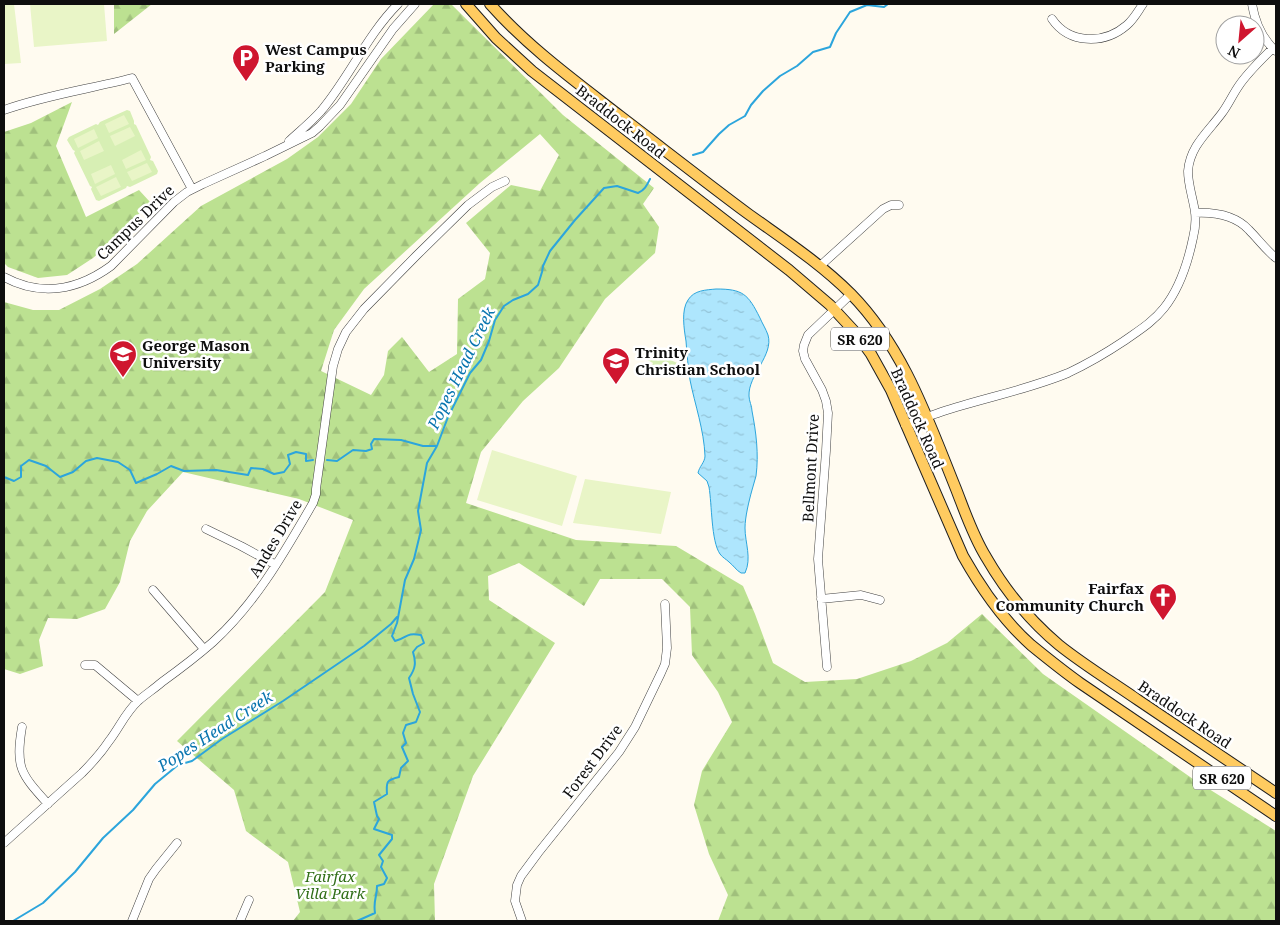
<svg xmlns="http://www.w3.org/2000/svg" width="1280" height="925" viewBox="0 0 1280 925" font-family="'Noto Serif',serif">
<defs>
<pattern id="forest-firs" width="22" height="20" patternUnits="userSpaceOnUse" patternTransform="scale(1.25)"><rect width="22" height="20" fill="#bce191"/><path d="M5 1l3.5 6h-7zM16 11l3.5 6h-7z" fill="#a0c07c"/></pattern>
<pattern id="water-ripples" width="26" height="14" patternUnits="userSpaceOnUse" patternTransform="scale(1.25)"><rect width="26" height="14" fill="#aee6fd"/><path d="M2 4q2-2 4 0t4 0M15 11q2-2 4 0t4 0" fill="none" stroke="#94c4d8"/></pattern>
</defs>
<rect width="100%" height="100%" fill="#fffbf0"/>
<!-- forest -->
<path fill="url(#forest-firs)" fill-rule="evenodd" d="M114 4H152L114 34Z
M434 4H451L563 115 654 188 643 204 659 227 655 253 605 299 559 368 523 401 481 452 466 503 576 540 676 546 743 586 755 614 773 663 805 682 857 679 911 661 947 643 982 614 1043 674 1193 779 1276 831V921H718L728 895 709 854 694 805 702 771 732 722 718 692 692 655 690 607 662 579H600L584 606 519 563 488 576 489 600 555 643 473 776 434 884 435 921H293L300 912 288 862 246 831 234 790 177 741 325 592 353 520 299 499 183 472 147 511 130 541 120 582 105 609 77 619 48 618 39 640 43 666 20 674 4 669V302L33 310H59L100 289 137 264 201 206 287 159 318 137 351 104 381 59ZM540 134 559 155 540 191 511 185 466 223 490 253 485 279 458 299 457 354 429 372 402 337 388 351 384 375 371 395 321 371 334 330 364 289 480 183Z
M72 102 56 146 86 217 139 190 150 202 118 236 93 258 67 275 38 278 8 267 4 263V132L31 123Z"/>
<!-- park -->
<path fill="#d7efb4" d="M127 110 130 111 134 121V124L136 125 151 157 150 160 153 161 158 171 157 174 130 187 127 186 126 188 99 201 96 200 91 189 92 187 90 186 74 153 75 151 73 150 67 140 69 137 96 124 98 125 100 122Z
M644 347 677 363 670 377 651 367 653 363 640 356Z"/>
<!-- pitch -->
<path fill="#e9f5c7" d="M4 4H14L21 63 4 64Z
M30 4H104L107 41 34 47Z
M124 115 129 124 109 133 105 124Z
M130 127 135 136 115 146 110 136Z
M94 129 98 138 78 148 74 139Z
M99 141 104 151 84 160 80 151Z
M141 150 146 160 126 169 122 160Z
M147 163 152 172 132 181 127 172Z
M111 165 115 174 95 184 91 174Z
M116 177 121 187 101 196 96 187Z
M492 450 577 476 562 526 477 500Z
M585 479 671 492 661 534 573 523Z"/>
<!-- water -->
<path fill="url(#water-ripples)" stroke="#2ca5dc" d="M716 289C743 289 748 294 760 318 762 323 766 329 768 335 774 355 748 375 749 396 749 401 752 406 752 411 756 432 759 454 756 476 755 481 753 485 752 490 749 501 745 517 745 528 745 543 752 558 745 573H741C736 570 734 566 729 562 726 559 723 558 720 554 711 541 712 504 709 487L707 481 698 473C699 467 705 462 705 456 704 430 695 405 690 380 688 367 687 354 686 341 684 329 681 310 688 300 694 290 706 290 716 289Z"/>
<g fill="none" stroke-linecap="round" stroke-linejoin="round">
<!-- stream -->
<path stroke="#2ca5dc" stroke-width="2" d="M693 155 703 152 719 134 729 125 745 116 751 105 763 91 780 76 797 66 813 52 830 47 836 33 850 12 867 5 884 7 888 4
M327 460 337 461 353 450 366 451 372 449 371 444 374 439 401 440 423 446H437
M4 477 14 481 21 477V466L29 460 46 466 60 477 73 472 86 461 97 458 118 462 130 470 136 483 157 474 171 466 184 471 216 470 248 475 251 468 263 469 274 474 284 472 290 464 288 455 296 452 306 454V461L313 460
M13 921 43 903 75 872 103 838 133 810 155 784 178 765 192 761 222 739 283 701 364 646 391 624 397 617
M357 921 375 913C373 900 377 898 377 886L384 884 387 878 381 867 383 861 379 855 392 839V835L374 829 379 819 377 816 374 802 387 794C386 781 387 780 399 777L401 768 408 761 402 747 406 743 403 733 406 725 416 722 420 712 413 694 409 678C416 668 416 662 413 652L417 647 424 643 421 635C405 632 408 638 395 641L392 636 397 623 405 580 414 559 421 530 418 511 427 463 437 446 448 417 470 373 481 360 489 341 495 320 504 306 513 300 528 294 538 285 542 272 543 266 550 251 575 220 604 188 617 186 638 193C645 190 647 185 650 179"/>
<!-- minor casing -->
<g stroke="#414141" stroke-width="9">
<path id="minor" d="M1252 4C1255 22 1262 39 1276 51
M1052 19C1069 44 1104 45 1127 25 1134 19 1138 11 1143 4
M4 110C46 95 90 89 132 78L192 189
M289 141C300 131 311 122 321 111 349 78 367 35 398 4
M1195 213C1215 212 1235 215 1249 230 1258 239 1266 250 1276 258
M820 266 883 209 891 205H899
M4 277C41 297 78 290 111 266L174 202 187 192 203 184 265 156 312 133 320 126 340 105 393 29 415 4
M905 425C917 421 929 416 941 412 983 398 1027 390 1068 373 1087 364 1106 353 1124 341 1138 331 1153 322 1164 308 1180 288 1188 262 1193 238 1195 230 1196 220 1195 212 1193 198 1188 185 1188 171 1190 146 1208 132 1222 113 1228 105 1232 96 1238 87 1247 73 1261 60 1273 48
M206 529 241 546 276 565
M153 590 204 649
M821 599 861 595 880 600
M85 665H95L138 701
M827 667 818 559 826 451 828 413 826 401 822 390 805 359 803 351 804 345 808 335 851 294
M22 727C15 768 21 774 48 804
M4 843 82 773C92 763 101 753 109 741 119 728 126 712 138 701 146 694 154 689 162 682 180 669 197 656 213 642 256 603 284 553 313 503L316 494V489L333 366 338 349 346 332 364 309 416 256 468 205 492 187 505 181
M132 921 149 879 156 869 177 843
M240 921 249 900
M522 921 515 901 517 885 521 876 538 853 619 752 635 727 661 673 665 664 667 648 665 604"/>
</g>
<!-- major casing -->
<g stroke="#1f1f1f" stroke-width="12">
<path id="major" d="M466 4 496 38 532 71 789 270 830 305 855 332 871 354 891 390 963 556C981 588 1003 620 1031 645 1047 658 1063 671 1080 683L1276 816
M490 4C528 47 575 81 620 116 662 148 704 181 747 213 783 239 820 263 851 294 904 348 928 420 956 489 965 512 973 536 986 557 1005 590 1029 620 1059 645 1084 665 1112 682 1138 700 1184 731 1230 762 1276 793"/>
</g>
<!-- minor -->
<use href="#minor" stroke="#fff" stroke-width="8"/>
<!-- major -->
<use href="#major" stroke="#ffcb60" stroke-width="10"/>
</g>
<!-- icons -->
<defs>
<g id="parking-pin" transform="scale(1.4375)"><path d="M0 17L-7.5 6A9.5 9.5 0 1 1 7.5 6Z" fill="#cf162f" stroke="#fff"/><path d="M-3.5-5.5H1a3.5 3.5 0 0 1 0 7H-1V5.5H-3.5ZM-1-3.4V-.6H.8a1.4 1.4 0 0 0 0-2.8Z" fill="#fff"/></g>
<g id="university-pin" transform="scale(1.4375)"><path d="M0 17L-7.5 6A9.5 9.5 0 1 1 7.5 6Z" fill="#cf162f" stroke="#fff"/><path d="M0-5L7-2L0 1L-7-2ZM-4 1L0 2.5L4 1V4Q0 6-4 4Z" fill="#fff"/></g>
<g id="school-pin" transform="scale(1.4375)"><path d="M0 17L-7.5 6A9.5 9.5 0 1 1 7.5 6Z" fill="#cf162f" stroke="#fff"/><path d="M0-5L7-2L0 1L-7-2ZM-4 1L0 2.5L4 1V4Q0 6-4 4Z" fill="#fff"/></g>
<g id="church-pin" transform="scale(1.4375)"><path d="M0 17L-7.5 6A9.5 9.5 0 1 1 7.5 6Z" fill="#cf162f" stroke="#fff"/><path d="M-1.2-6h2.4v3.5h3.3v2.4h-3.3V6h-2.4V-.1h-3.3v-2.4h3.3Z" fill="#fff"/></g>
</defs>
<g fill-rule="evenodd">
<use href="#parking-pin" x="246" y="58"/>
<use href="#university-pin" x="123" y="354"/>
<use href="#school-pin" x="616" y="361"/>
<use href="#church-pin" x="1163" y="597"/>
</g>
<g text-anchor="middle" dominant-baseline="central" stroke-width="5" stroke-linejoin="round" paint-order="stroke">
<!-- shield labels -->
<g fill="#fff" stroke="#565656" stroke-width="1">
<rect x="831" y="327.5" width="58" height="23" rx="4"/>
<rect x="1193" y="766.5" width="58" height="23" rx="4"/>
</g>
<g font-size="14" font-weight="bold" fill="#0e0e0e">
<text x="860" y="339">SR 620</text>
<text x="1222" y="778">SR 620</text>
</g>
<!-- poi labels -->
<g font-size="15" font-weight="bold" fill="#0e0e0e" stroke="#fff" text-anchor="start">
<text x="265" y="49">West Campus<tspan x="265" dy="17">Parking</tspan></text>
<text x="142" y="345">George Mason<tspan x="142" dy="17">University</tspan></text>
<text x="635" y="352">Trinity<tspan x="635" dy="17">Christian School</tspan></text>
<text x="1144" y="588" text-anchor="end">Fairfax<tspan x="1144" dy="17">Community Church</tspan></text>
</g>
<!-- street labels -->
<g font-size="15" fill="#0e0e0e" stroke="#fff">
<text transform="translate(621 121) rotate(38)">Braddock Road</text>
<text transform="translate(135 222) rotate(-44)">Campus Drive</text>
<text transform="translate(918 418) rotate(66)">Braddock Road</text>
<text transform="translate(810 468) rotate(-87)">Bellmont Drive</text>
<text transform="translate(275 538) rotate(-59)">Andes Drive</text>
<text transform="translate(1185 714) rotate(34)">Braddock Road</text>
<text transform="translate(592 761) rotate(-53)">Forest Drive</text>
</g>
<!-- park labels -->
<g font-size="15" font-style="italic" fill="#306e17" stroke="#fff">
<text x="330" y="876">Fairfax<tspan x="330" dy="17">Villa Park</tspan></text>
</g>
<!-- water labels -->
<g font-size="16" font-style="italic" fill="#0975af" stroke="#fff">
<text transform="translate(461 368) rotate(-64)">Popes Head Creek</text>
<text transform="translate(215 731) rotate(-33)">Popes Head Creek</text>
</g>
</g>
<!-- border -->
<rect width="1280" height="925" fill="none" stroke="#0e0e0e" stroke-width="10"/>
<!-- north arrow -->
<g transform="translate(1240 40) rotate(207)"><circle r="24" fill="#ffffff" stroke="#9f9f9f"/>
<path d="M0-4L9 19L0 12L-9 19Z" fill="#cf162f"/>
<text y="-8" font-size="14" font-weight="bold" text-anchor="middle" fill="#0e0e0e">N</text>
</g>
</svg>
